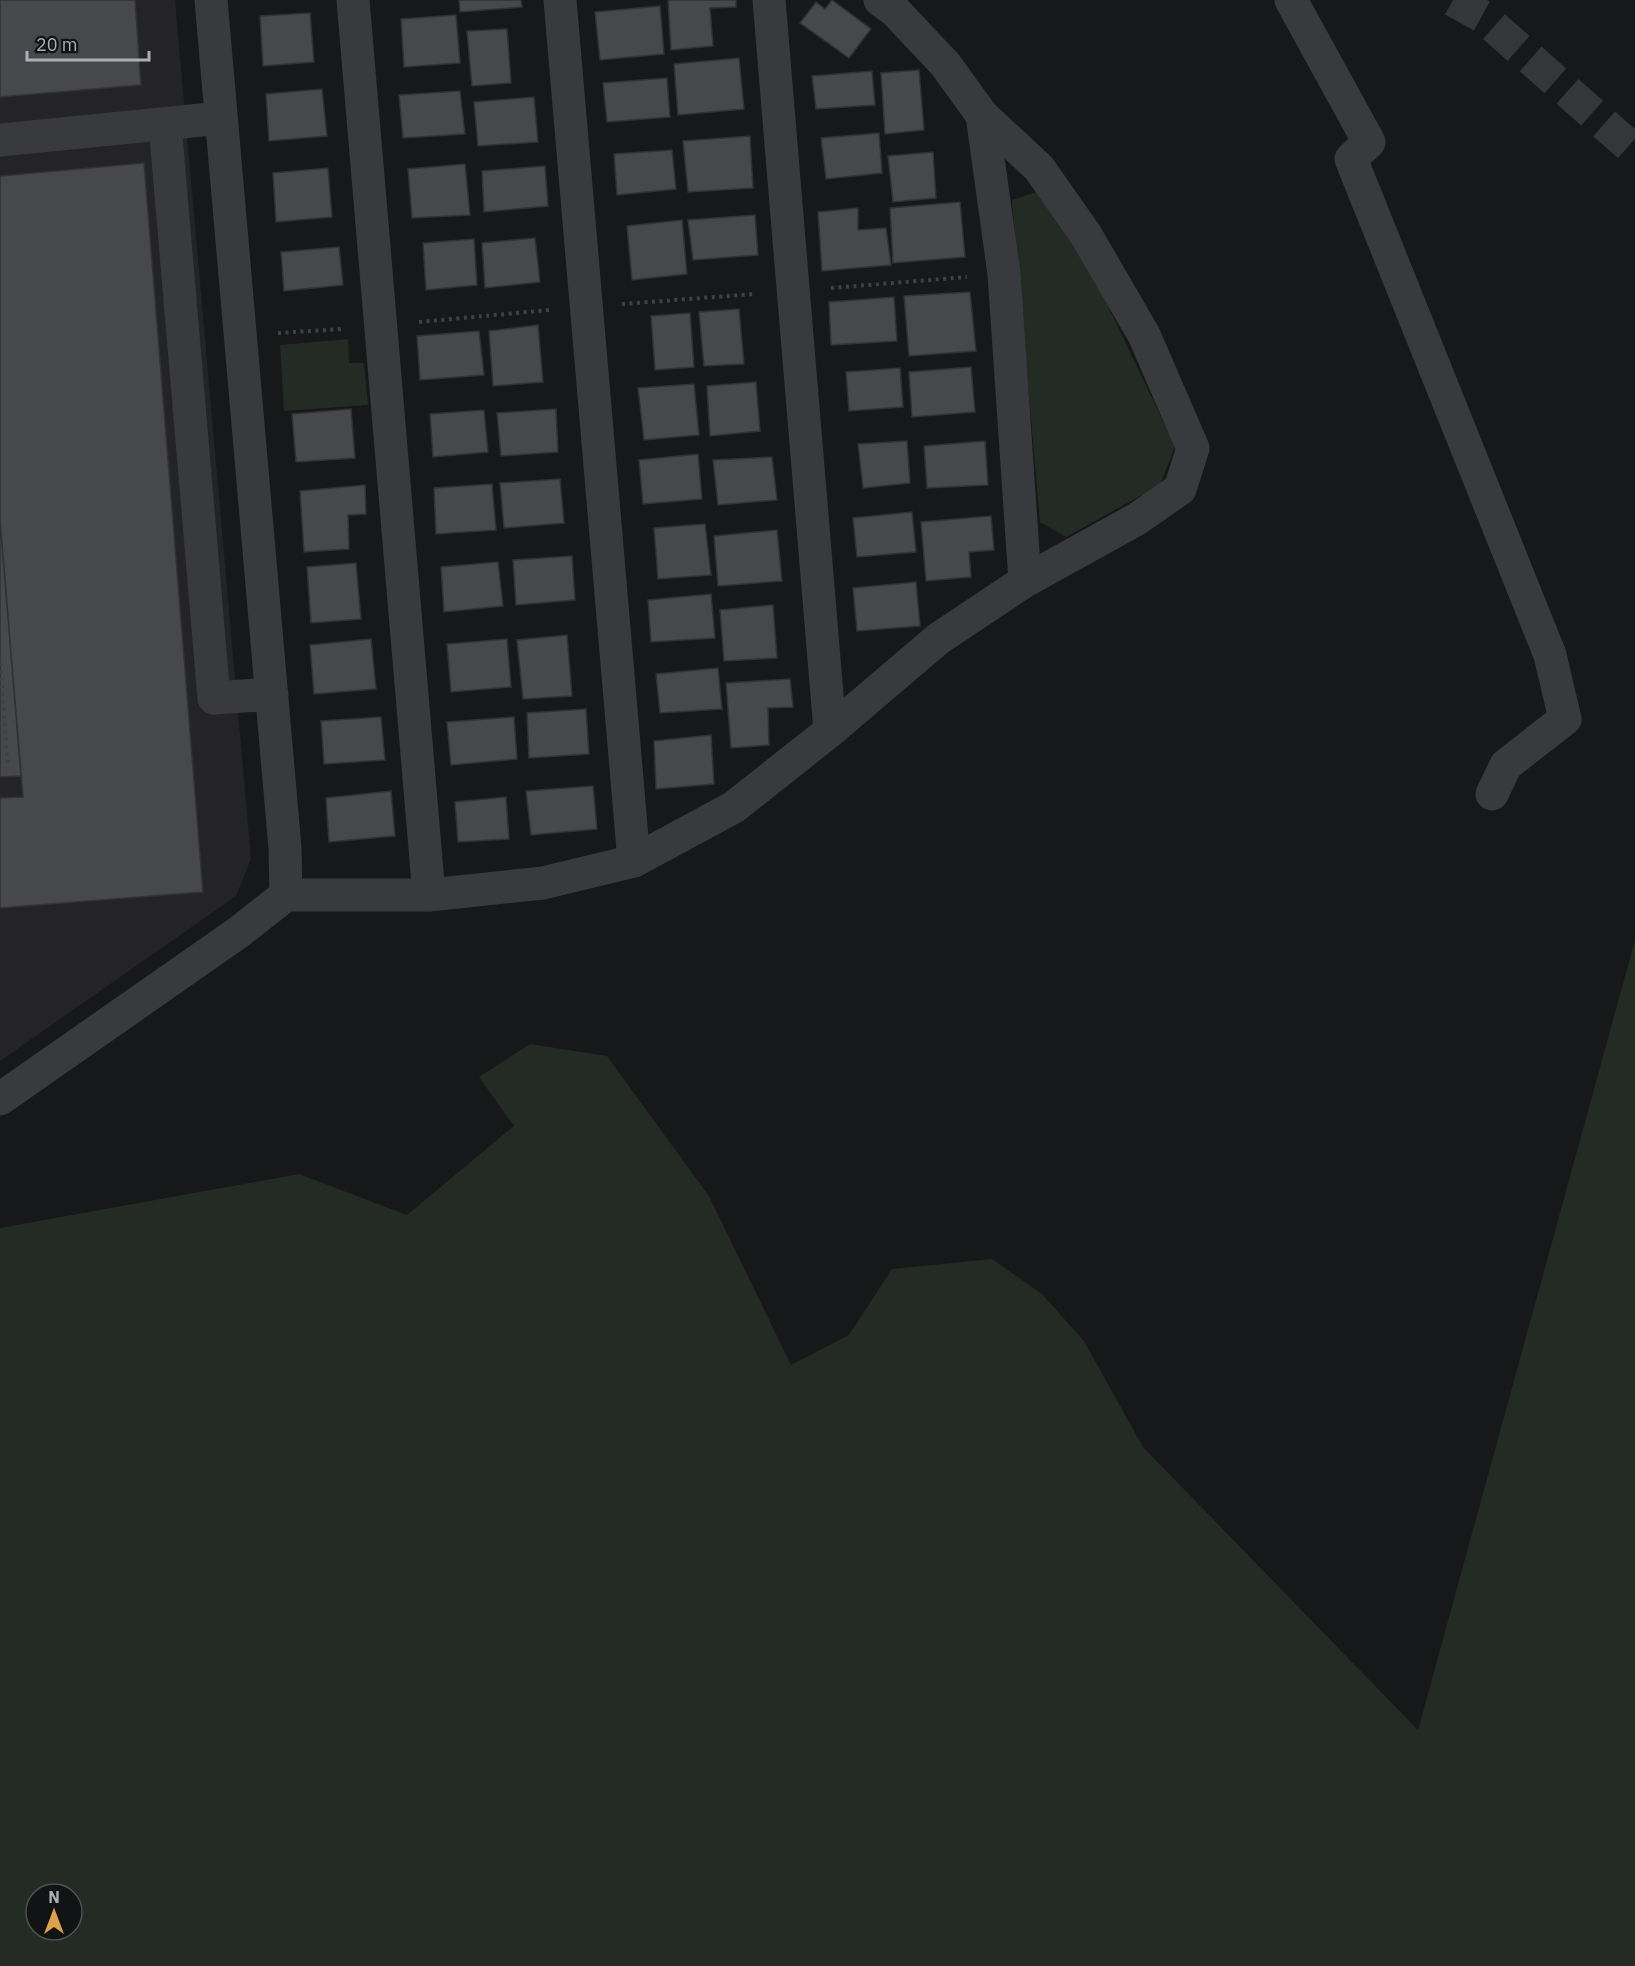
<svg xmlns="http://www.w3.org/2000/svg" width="1635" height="1966" viewBox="0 0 1635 1966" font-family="'IBM Plex Sans',sans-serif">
<rect width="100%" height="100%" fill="#171819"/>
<!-- built -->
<path fill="#242426" d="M0 0H175L251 859 236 896 0 1061Z"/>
<!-- green -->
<path fill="#242b24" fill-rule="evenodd" d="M1036 192 1074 245 1105 300 1175 446 1160 485 1066 537 1040 522 1012 200Z
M348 339 349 363H364L368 405 284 411 280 345Z
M1635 940V1966H0V1228L299 1174 407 1215 514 1126 479 1077 530 1044 607 1056 709 1196 791 1365 849 1335 892 1269 992 1259 1042 1294 1084 1341 1143 1447 1418 1730ZM36 1894H72V1930H36Z"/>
<!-- building -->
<path fill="#47484b" stroke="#323235" stroke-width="1.5" d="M0 0H135L141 85 0 97Z
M459 0H521L522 7 460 12Z
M668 0H736V7L710 8 713 46 671 50Z
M832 0 871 29 849 58 800 23 816 2 825 9Z
M660 6 664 54 600 60 595 12Z
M310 13 314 62 263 66 260 16Z
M456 15 460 63 404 67 401 19Z
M507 29 511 83 472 86 467 31Z
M739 58 744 109 678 115 674 64Z
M919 70 924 130 885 134 881 73Z
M872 71 875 105 816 109 812 76Z
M667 78 670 117 607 122 603 83Z
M322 89 327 136 269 141 266 94Z
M460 91 465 134 403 138 399 95Z
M534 97 538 142 478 146 474 102Z
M879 133 882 173 826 179 821 138Z
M750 136 753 188 688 192 683 141Z
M672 150 676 189 617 195 614 154Z
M933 152 936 198 893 202 888 156Z
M144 163 203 892 0 908V798L23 797 0 520V176Z
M465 164 470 215 412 218 408 169Z
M545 166 548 206 484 212 482 171Z
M328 168 332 217 276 222 273 173Z
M960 202 965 257 893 263 890 208Z
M858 208V230L886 228 891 265 822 271 818 212Z
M755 215 758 255 693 260 688 220Z
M682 220 687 274 632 280 627 226Z
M535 238 540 282 485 288 482 243Z
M474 239 477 285 426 290 423 243Z
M339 247 343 285 284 291 281 252Z
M970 292 976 351 909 356 904 296Z
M894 297 897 341 831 345 829 302Z
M739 309 744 364 704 366 699 312Z
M690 313 694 367 655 370 651 316Z
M538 325 543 382 493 386 489 331Z
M479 331 484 375 420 380 417 336Z
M971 367 975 412 912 417 909 372Z
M900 368 903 407 849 411 846 372Z
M756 382 760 431 710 436 707 386Z
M694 384 699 435 644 440 638 388Z
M351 409 355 458 296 462 292 414Z
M556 409 558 452 501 456 497 413Z
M484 410 488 452 433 457 430 414Z
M907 441 910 483 863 488 858 444Z
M985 441 988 485 927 488 924 446Z
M698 454 702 499 643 504 639 460Z
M772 457 777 500 718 505 713 460Z
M560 479 564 523 504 528 500 483Z
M492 484 496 530 436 534 434 488Z
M365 485 366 514 348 515 349 549 304 552 300 491Z
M912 512 916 552 857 557 853 518Z
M991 516 994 550 969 552 971 577 926 581 921 522Z
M0 520 21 776 0 777Z
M705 524 711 575 658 579 654 528Z
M777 530 782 581 718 586 714 536Z
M572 556 575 600 516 605 513 560Z
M498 562 503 606 444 612 441 567Z
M356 563 361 619 311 623 307 567Z
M916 582 920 626 857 631 853 588Z
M711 594 715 638 651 642 648 600Z
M773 605 777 658 724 661 720 610Z
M567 635 572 696 523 699 517 640Z
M371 639 376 689 314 694 310 645Z
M507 639 511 687 451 692 447 644Z
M718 668 722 709 660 713 656 674Z
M790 679 793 707 768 708 769 745 731 748 726 683Z
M586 709 589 754 529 758 527 713Z
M381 717 385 760 324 764 321 721Z
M514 717 517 759 451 765 447 722Z
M711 735 714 784 656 789 654 741Z
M593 786 597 829 531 835 526 791Z
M391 791 395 836 329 842 326 798Z
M506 797 509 839 458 842 455 802Z"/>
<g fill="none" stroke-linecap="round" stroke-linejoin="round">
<!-- major-tunnel -->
<path stroke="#353639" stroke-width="33" stroke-dasharray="33 16" stroke-linecap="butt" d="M1453 0 1482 16 1635 151"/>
<!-- path -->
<path stroke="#3f4145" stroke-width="4" stroke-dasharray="3 4.5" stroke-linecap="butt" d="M831 288 967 277
M622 304 755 294
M419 322 549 310
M278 333 342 329
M0 663 8 768"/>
<!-- minor -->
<path stroke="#393a3e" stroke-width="33" d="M353 0 429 895
M560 0 634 861
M769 0 830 731
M1291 0 1369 142 1351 159 1550 655 1565 719 1506 765 1492 794
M982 115 1039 168 1086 235 1144 335 1193 448 1180 489 1137 519 1025 581
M165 124 214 698 272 694
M0 140 221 118
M286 895H429L543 883 634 861 734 807 830 731 938 639 1025 581 1004 274 982 115 945 64 895 11 880 0
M0 1099 239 932 286 895 285 848 211 0"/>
</g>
<!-- north arrow -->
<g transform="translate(54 1912)"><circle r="28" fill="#121314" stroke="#4f5255" stroke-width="1.5"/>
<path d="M0-4.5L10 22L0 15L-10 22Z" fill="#dea24b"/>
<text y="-9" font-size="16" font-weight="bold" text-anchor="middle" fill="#abb0b7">N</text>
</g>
<!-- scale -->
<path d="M27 51v9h122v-9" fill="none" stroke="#abb0b7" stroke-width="3"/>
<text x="36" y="51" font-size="18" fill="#abb0b7" stroke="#121314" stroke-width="4.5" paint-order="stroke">20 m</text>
</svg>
